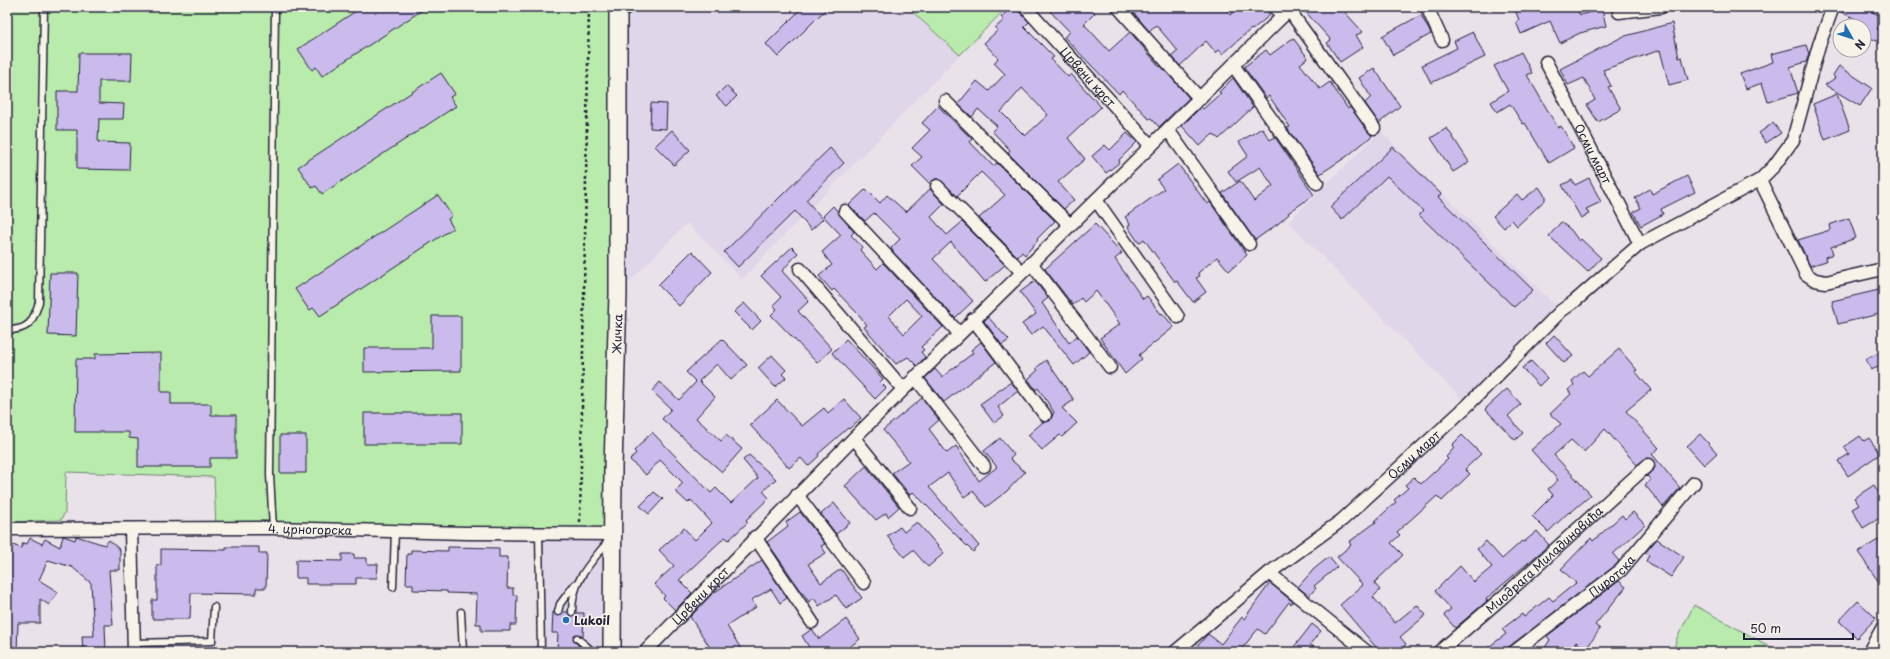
<svg xmlns="http://www.w3.org/2000/svg" width="1890" height="659" viewBox="0 0 1890 659" font-family="'Playpen Sans',sans-serif">
<rect width="100%" height="100%" fill="#eae2e9"/>
<filter id="ink" filterUnits="userSpaceOnUse"><feTurbulence type="fractalNoise" baseFrequency=".025" numOctaves="2"/><feDisplacementMap in="SourceGraphic" scale="8" xChannelSelector="R" yChannelSelector="G"/><feConvolveMatrix kernelMatrix="1 2 1 2 8 2 1 2 1" color-interpolation-filters="sRGB"/></filter>
<g filter="url(#ink)">
<!-- built -->
<path fill="#e0d6ea" d="M634 7H907L960 55 742 279 687 223 618 294V16Z
M1380 131 1561 311 1468 405 1288 222Z
M539 533 614 534 612 652H541Z"/>
<!-- green -->
<path fill="#b9ebac" stroke="#6e8674" d="M7 7H618L614 534 216 530 214 477 66 472 65 512 61 520 7 522Z
M907 7H1007L960 55Z
M1694 605 1780 652H1673L1677 638Z"/>
<!-- building -->
<path fill="#cabbec" stroke="#22223b" fill-rule="evenodd" d="M362 7H427L322 76 316 67 312 70 298 49Z
M803 7H828L778 57 766 44Z
M1012 7H1015L1029 22 1024 27 1054 57 1051 59 1068 77 1071 74 1101 107 1068 138 1085 159 1058 182 1074 200 1064 209 1008 153 1010 150 992 131 997 126 978 109 972 117 958 104 977 81 989 91 1005 74 994 63 998 58 984 43 998 30 995 28 1004 20 1001 17ZM1022 88 1048 115 1025 136 1001 112Z
M1046 7H1089L1095 13 1084 24 1109 51 1130 32 1160 67 1161 66 1189 98 1159 127 1151 118 1149 119 1122 90 1119 94 1064 37 1070 32Z
M1129 7H1224L1230 15 1239 7H1263L1270 15 1252 30 1251 29 1223 54 1219 50 1216 53 1206 41 1180 66 1172 56 1178 51 1156 25 1149 31Z
M1301 7H1340L1363 32 1356 35 1363 47 1340 62 1327 43 1331 40Z
M1514 7H1576L1580 15 1602 9 1606 26 1580 33 1560 43 1550 21 1521 34 1516 22 1519 20Z
M1840 7H1862L1883 17 1877 29 1883 31 1879 42 1864 35V23L1839 11Z
M1421 15 1431 34 1393 55 1382 36Z
M1672 23 1679 58 1682 57 1688 80 1669 85 1660 50 1603 70 1611 86 1608 87 1621 109 1598 122 1587 105 1595 100 1584 78 1568 85 1560 69 1622 37Z
M1473 32 1485 57 1431 83 1422 65 1457 48 1454 41Z
M1293 38 1308 58 1300 64 1320 89 1330 82 1348 109 1350 107 1372 136 1346 157 1320 174 1287 128 1290 127 1269 96 1266 98 1244 67 1266 50 1270 55Z
M1806 45 1809 54 1806 62 1790 67 1798 93 1768 102 1762 83 1746 89 1740 74 1773 62 1771 54Z
M1521 52 1532 73 1527 75 1558 128 1561 126 1574 148 1549 163 1525 123 1523 124 1510 104 1497 112 1491 102 1508 91 1494 66Z
M79 53H132L131 81H99V103L124 104 123 119H99L98 142 130 143 129 170 77 169V130H57V91H78Z
M1839 66 1872 88 1860 106 1825 85 1835 78 1833 75Z
M1374 68 1400 106 1379 123 1365 103 1371 97 1359 78Z
M441 73 455 94 450 97 456 106 322 194 316 186 312 188 298 167Z
M1233 78 1253 107 1219 139 1213 134 1200 146 1182 126 1201 107 1203 109 1221 93 1219 92Z
M726 86 737 96 727 106 716 96Z
M1837 94 1850 130 1825 140 1813 104Z
M651 103 667 104 666 129 650 128Z
M938 106 972 139 970 142 993 166 997 163 1055 221 1037 239 1038 240 1025 255 1022 252 1018 257 979 218 1005 195 981 172 957 196 939 179H935L930 184 912 166 922 157 912 148 930 130 922 123Z
M1773 123 1781 133 1766 143 1759 133Z
M1262 128 1270 140 1275 137 1314 195 1288 213 1289 214 1279 223 1255 240 1222 193 1240 181 1254 201 1273 186 1260 167 1236 182 1228 171 1248 156 1239 142Z
M1447 128 1469 162 1453 172 1431 138Z
M672 130 690 150 674 165 655 146Z
M1127 133 1137 142 1119 160 1120 162 1106 173 1092 156 1105 145 1110 150Z
M1393 147 1441 194 1438 197 1533 290 1514 307 1419 215 1423 211 1387 176 1342 220 1330 207Z
M830 148 844 163 806 200 823 219 811 230 795 211 738 267 724 252Z
M1178 164 1207 204 1210 202 1247 255 1229 271 1217 257 1198 273 1200 276 1196 278 1206 292 1193 302 1177 281 1175 282 1144 239 1139 243 1128 227 1130 224 1125 217 1164 189 1157 180Z
M1687 176 1695 192 1661 209 1663 214 1641 226 1633 212 1641 208 1635 198 1650 189 1652 194Z
M1589 178 1601 202 1586 209 1589 214 1581 218 1562 185 1572 180 1575 185Z
M1539 187 1545 196V200L1517 226 1512 220 1504 228 1493 216 1517 194 1522 200Z
M866 189 880 203 887 195 906 212 930 189 944 204 931 217 947 235 962 222 1005 265 985 282 951 242 933 259 973 301 955 318 894 253 891 248 900 239 874 213 865 221 849 205Z
M438 195 452 216 448 219 453 228 320 316 314 308 309 310 295 289Z
M833 206 854 232 851 235 862 247 860 250 877 269 883 263 943 327 921 347 924 350 921 352 925 357 917 366 908 357 896 364 864 327 867 325 860 316 834 289 832 291 819 276 832 265 822 252 841 235 823 216ZM906 299 922 316 904 334 889 316Z
M1849 218 1856 238 1831 247 1833 254 1825 257 1826 261 1810 266 1798 240 1830 230 1829 225Z
M1561 222 1571 230 1579 241 1581 239 1601 258 1588 272 1549 236Z
M1095 224 1122 253 1115 259 1143 299 1147 296 1161 314 1162 313 1174 327 1139 355 1142 359 1125 374 1100 338 1120 324 1096 291 1084 302 1081 298 1073 305 1045 269Z
M792 247 798 253 782 271 809 301 798 311 832 349 817 363 771 315 777 309 773 305 781 297 761 276Z
M692 251 712 272 679 306 658 285Z
M50 273H78L76 336 48 335Z
M1035 281 1048 298 1042 303 1069 343 1077 336 1089 352 1074 365 1043 326 1031 335 1022 324 1036 314 1020 292Z
M1883 289V313L1838 324 1832 301Z
M744 303 761 321 752 330 734 312Z
M432 316H461V371L364 372V348H432Z
M988 317 1009 340 1002 345 984 321Z
M1554 335 1573 356 1564 363 1546 343Z
M722 339 747 365 731 380 717 364 699 381 715 397 696 418 721 441 726 435 742 449 722 472 662 419 671 409 652 391 660 382 679 400 696 382 686 372Z
M846 339 883 379 880 382 886 388 875 399 832 353Z
M981 342 996 362 944 402 925 378 935 369 942 377 973 353 971 350Z
M1619 349 1637 370 1635 371 1651 390 1626 411 1659 448 1652 454 1680 488 1663 507 1645 485 1651 480 1647 476 1655 468 1653 460 1646 458 1637 465 1605 429 1584 452 1571 440 1554 455 1591 495 1570 513 1569 512 1548 532 1532 516 1553 495 1548 489 1558 480 1531 450 1561 424 1550 414 1571 394 1568 390 1574 385 1572 381 1583 371 1588 376Z
M1883 351V365L1871 370 1866 359Z
M161 353V392H171V404H211V415H236V458H210V467H138V439L129 438V432H75L76 359H95V354Z
M772 355 786 370 782 374 786 378 775 387 758 368Z
M1046 360 1074 400 1062 408 1077 423 1062 437 1060 435 1042 450 1028 435 1043 422 1050 421 1054 412 1038 388 1036 390 1028 379 1038 370 1036 368Z
M1531 361 1547 378 1539 386 1522 368Z
M1011 382 1018 391 998 407 1004 416 994 423 980 404Z
M1507 389 1521 404 1508 416 1523 433 1515 440 1485 409Z
M922 398 939 420 929 429 947 453 956 446 979 481 997 467 984 451 1000 438 1014 455 1010 459 1025 472 1007 491 986 507 973 491 964 497 948 473 929 487 979 546 973 552 913 492 910 495 892 473 909 461 883 430Z
M844 399 861 418 849 429 848 428 818 454 819 456 808 466 801 458 789 468 750 425 777 400 802 426 824 408 828 413Z
M364 413H462V444H364Z
M652 432 711 493 716 488 731 503 758 478 743 460 749 455 776 479 763 491 769 498 746 520 748 522 729 540 725 537 679 580 692 593 675 610 663 598 665 596 654 584 674 566 659 550 684 528 695 540 712 523 691 500 688 503 675 491 683 483 660 460 646 475 630 460 636 453 634 451Z
M1700 434 1717 453 1704 465 1687 446Z
M280 435H306V473H280Z
M1462 435 1481 454 1465 469 1470 474 1442 501 1437 496 1397 532 1400 535 1391 543 1403 555 1374 583 1380 590 1373 597 1395 623 1417 605 1426 615 1400 637 1406 644 1404 646 1409 652H1380L1340 605 1363 585 1337 557 1351 545 1349 542 1376 522 1375 521 1396 502 1394 500 1408 488 1405 485 1414 477 1421 484 1448 459 1446 457 1454 448 1452 445Z
M1860 436 1864 441 1869 438 1880 454 1848 476 1838 461 1849 454 1844 447Z
M866 466 899 507 888 517 886 513 876 520 845 486Z
M1874 485 1883 500V516L1863 528 1852 509 1859 505 1854 498Z
M654 492 663 499 649 514 640 506Z
M834 503 850 523 836 534 821 514Z
M800 512 825 544 821 546 826 553 808 564 821 583 841 569 862 598 846 609 836 595 819 606 814 598 809 602 767 542 788 526 786 522Z
M1633 512 1645 525 1613 554 1619 561 1616 565 1502 652H1482L1506 634 1502 629 1522 614 1524 617 1549 597 1553 601 1576 583 1561 569 1591 538 1593 541 1622 515 1625 519Z
M917 522 944 553 928 567 913 550 904 557 887 536 900 527 904 532Z
M1537 531 1549 545 1486 599 1487 601 1455 628 1444 615 1451 609 1435 591 1460 566 1474 582 1492 567 1477 549 1486 541 1502 559 1522 541 1524 542Z
M63 536 75 540 76 536 105 545 109 540 120 550V570H109L113 625H105L106 652H83L82 636H94L91 583 72 567 48 560 39 580 58 592 49 605 40 599V623H18L17 652H7V543L21 548 23 543 27 544 30 538 42 544 45 539 60 547Z
M1657 539 1684 557 1671 577 1646 561 1649 555 1645 553Z
M1878 540 1883 547V588L1858 552Z
M226 547H259V553H267L266 588H256V594L191 593 190 619H152V600H157V565H161V549L226 550Z
M448 547 499 548V557H508L507 588H513V595H517L516 625H510V631H481V624H476L477 594 447 593V591L413 590V584H406L407 554H411V550L448 551Z
M342 554H354V558H367V564H378L377 578H356V584H306V578H296V560L342 561Z
M1329 557 1337 567 1314 586 1316 588 1309 596 1298 587 1314 569Z
M762 560 787 598 780 603 771 589 751 600 756 607 727 626 743 652H713L690 617 712 594Z
M1619 581 1626 587 1595 625 1600 629 1586 649 1576 642 1570 652H1542L1550 640 1547 636Z
M1270 583 1293 602 1291 604 1289 602 1265 634 1258 629 1239 652H1192L1208 634 1221 644 1242 617 1244 619Z
M1858 601 1876 618 1857 638 1839 621Z
M553 612 557 616 561 615 563 612H568L572 616 576 613H584L583 637 577 634 573 638 574 641 582 649V652H557L558 633H552Z
M846 619 860 639 843 652H812L802 636 812 629 819 639Z
M1312 624 1321 631 1310 644 1320 652H1290Z"/>
<g fill="none" stroke-linecap="round" stroke-linejoin="round">
<!-- lane casing -->
<g stroke="#22223b" stroke-width="9">
<path id="lane" d="M621 14 633 7
M7 330C29 330 33 322 39 302L44 7
M273 528 270 475 275 7
M539 533 541 652
M393 587 395 531
M461 612 463 652
M558 612 560 604 575 584
M572 612C572 580 590 564 609 540
M577 638 593 652
M134 643 212 641 214 607"/>
</g>
<!-- street casing -->
<g stroke="#22223b" stroke-width="15">
<g id="street">
<path id="s1" d="M1025 7 1151 146"/>
<path d="M1118 7 1200 99"/>
<path d="M1274 7 1283 16"/>
<path d="M1427 7 1442 40"/>
<path d="M1289 10 1374 128"/>
<path d="M1619 12 1661 7"/>
<path id="s2" d="M1546 62 1640 244"/>
<path d="M1233 65 1317 183"/>
<path d="M945 101 1070 225"/>
<path d="M1168 130 1249 244"/>
<path d="M1760 180 1806 274 1815 280 1826 282 1883 269"/>
<path d="M937 186 1022 272"/>
<path d="M1096 200 1178 317"/>
<path d="M845 211 959 333"/>
<path d="M1031 263 1110 367"/>
<path d="M800 269 903 389"/>
<path d="M973 319 1045 415"/>
<path d="M915 377 984 466"/>
<path d="M854 438 910 508"/>
<path d="M797 495 864 583"/>
<path id="s3" d="M7 529 273 528 466 533 614 534"/>
<path d="M131 529 134 652"/>
<path d="M755 537 812 622"/>
<path d="M1269 573 1367 652"/>
<path id="s4" d="M645 652 854 438 1292 7"/>
<path id="s5" d="M1175 652 1269 573 1342 520 1468 405 1561 311 1575 301 1640 244 1760 180 1774 166 1793 140 1819 45 1833 7"/>
<path id="s6" d="M1439 652 1504 596 1648 465"/>
<path id="s7" d="M1514 652 1621 570 1694 483"/>
<path d="M1869 652 1883 627"/>
</g>
</g>
<!-- secondary casing -->
<g stroke="#22223b" stroke-width="20">
<g id="secondary">
<path id="s8" d="M612 652 613 468 618 294V7"/>
</g>
</g>
<!-- path -->
<path stroke="#22223b" stroke-width="2.5" stroke-dasharray="3 3" stroke-linecap="butt" d="M580 522 589 7"/>
<!-- lane -->
<use href="#lane" stroke="#f7f3e8" stroke-width="6"/>
<!-- street -->
<use href="#street" stroke="#f7f3e8" stroke-width="12"/>
<!-- secondary -->
<use href="#secondary" stroke="#f7f3e8" stroke-width="17"/>
</g>
</g>
<!-- markers -->
<circle fill="#1f6fb2" stroke="#f7f3e8" stroke-width="1.5" cx="566" cy="620" r="4"/>
<g text-anchor="middle" dominant-baseline="central" stroke-width="3.5" stroke-linejoin="round" paint-order="stroke">
<!-- street labels -->
<g font-size="12" fill="#22223b" stroke="#f7f3e8">
<text stroke="none"><textPath href="#s1" startOffset="94">Црвени крст</textPath></text>
<text stroke="none"><textPath href="#s2" startOffset="103">Осми март</textPath></text>
<text stroke="none"><textPath href="#s8" startOffset="318">Жичка</textPath></text>
<text stroke="none"><textPath href="#s5" startOffset="310">Осми март</textPath></text>
<text stroke="none"><textPath href="#s3" startOffset="303">4. црногорска</textPath></text>
<text stroke="none"><textPath href="#s6" startOffset="140">Миодрага Миладиновића</textPath></text>
<text stroke="none"><textPath href="#s7" startOffset="124">Пиротска</textPath></text>
<text stroke="none"><textPath href="#s4" startOffset="79">Црвени крст</textPath></text>
</g>
<!-- poi labels -->
<g font-size="12" font-weight="bold" fill="#22223b" stroke="#f7f3e8" text-anchor="start">
<text x="574" y="620">Lukoil</text>
</g>
</g>
<!-- margin -->
<rect width="1890" height="659" fill="none" stroke="#f7f3e8" stroke-width="24"/>
<rect x="12" y="12" width="1866" height="635" fill="none" stroke="#22223b" stroke-width="1.5" filter="url(#ink)"/>
<!-- north arrow -->
<g transform="translate(1852 38) rotate(129)"><circle r="19" fill="#f7f3e8" stroke="#a29fa3"/>
<path d="M0-3L7 15L0 10L-7 15Z" fill="#1f6fb2"/>
<text y="-6" font-size="11" font-weight="bold" text-anchor="middle" fill="#22223b">N</text>
</g>
<!-- scale -->
<path d="M1744 633v6h109v-6" fill="none" stroke="#22223b" stroke-width="2"/>
<text x="1750" y="633" font-size="12" fill="#22223b" stroke="#f7f3e8" stroke-width="3" paint-order="stroke">50 m</text>
</svg>
